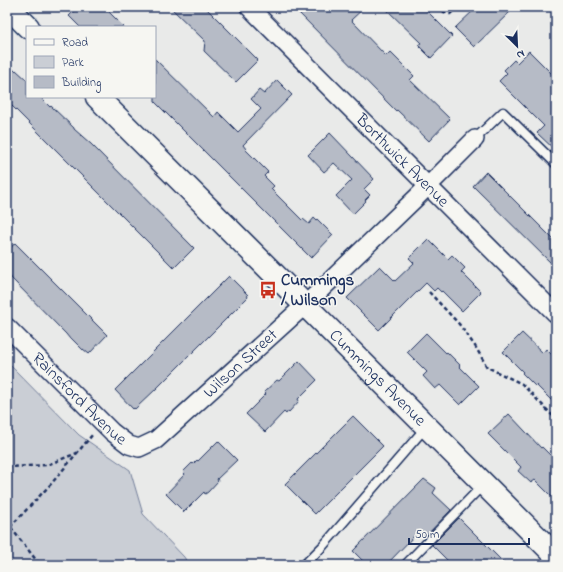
<svg xmlns="http://www.w3.org/2000/svg" width="563" height="572" viewBox="0 0 563 572" font-family="'Indie Flower',sans-serif">
<rect width="100%" height="100%" fill="#e9eae9"/>
<filter id="ink" filterUnits="userSpaceOnUse"><feTurbulence type="fractalNoise" baseFrequency=".025" numOctaves="2"/><feDisplacementMap in="SourceGraphic" scale="8" xChannelSelector="R" yChannelSelector="G"/><feConvolveMatrix kernelMatrix="1 2 1 2 8 2 1 2 1" color-interpolation-filters="sRGB"/></filter>
<g filter="url(#ink)">
<!-- green -->
<path fill="#caced5" stroke="#727e9a" d="M7 362 79 435 130 470 143 514 184 557 189 565H7Z"/>
<!-- building -->
<path fill="#b6bbc6" stroke="#1b2f5e" d="M78 7H104L124 27H80L69 16Z
M170 7H205L258 60 236 82 204 51 205 41Z
M293 7H365L351 20 386 56 390 52 414 76 410 80 450 119 429 141 397 110 396 111Z
M384 7H423L452 36 431 58 418 45 421 43Z
M477 7H515L474 47 455 28Z
M529 51 556 78V151L537 133 544 126 499 81 507 73 504 70 514 60 517 63Z
M155 59 214 117 218 112 238 132 261 109 251 99 259 90 264 94 277 80 292 95 243 145 246 149H245L268 172 264 176 274 186 271 189 302 220 303 219 309 224 314 218 316 220 317 219 333 235 311 258 155 102Z
M7 63 15 71 16 70 27 80V97H40L50 107 51 106 74 128V129L91 144 194 248 174 268 7 101Z
M330 133 374 179 364 189 370 195 365 200 366 201 353 214 336 196 352 180 334 163 324 172 308 155Z
M486 172 556 242V268L473 186Z
M428 239 448 259 452 255 465 268 461 272 481 292 462 311 442 291 441 292 437 288 434 291 426 283 379 330 347 298 380 266 395 281 414 263 409 258Z
M15 243 107 335 89 354 83 349V350L71 338 70 339 66 334 12 279 7 272V252Z
M229 276 248 295H247L248 297 157 388 135 409 134 408 133 409 115 390Z
M426 333 446 353 447 352 460 365 459 366 479 386 460 405 440 385 435 389 423 376 427 372 407 352Z
M522 333 543 353 546 349 556 359V405L536 385 535 386 522 373 523 372 503 352Z
M299 361 317 380 298 399 299 401 289 412 288 411 286 414 284 412 265 432 246 414 266 394 264 392 277 380 279 381Z
M509 414 541 448 542 447 556 461V501L535 480 531 483 518 471 521 467 488 434Z
M353 416 383 446 315 514 285 484Z
M218 441 237 460 217 479 218 481 208 492 205 494 204 492 184 512 166 494 185 474 183 472 192 463 193 464 197 460 198 461Z
M424 479 436 488 433 493 451 510 425 537 419 531 386 565H367L353 551Z
M459 518 506 565H452L432 545Z"/>
<g fill="none" stroke-linecap="round" stroke-linejoin="round">
<!-- lane casing -->
<g stroke="#1b2f5e" stroke-width="11">
<path id="lane" d="M475 139 503 112 556 164
M304 565 323 546 426 427
M405 565 484 484"/>
</g>
<!-- street casing -->
<g stroke="#1b2f5e" stroke-width="20">
<g id="street">
<path id="s1" d="M249 7 556 314"/>
<path id="s2" d="M7 327 112 432 129 445 139 448 156 440 305 305 417 197 475 139"/>
</g>
</g>
<!-- secondary casing -->
<g stroke="#1b2f5e" stroke-width="25">
<g id="secondary">
<path d="M8 7 28 27"/>
<path id="s3" d="M97 97 556 556"/>
</g>
</g>
<!-- path -->
<path stroke="#1b2f5e" stroke-width="2.5" stroke-dasharray="4 3" stroke-linecap="butt" d="M438 7 441 11 450 14 457 7
M429 292 459 324 475 346 487 367 522 384 556 419
M7 466 11 467 47 465 77 453
M7 522 15 533 40 565
M10 527 51 484 93 434"/>
<!-- lane -->
<use href="#lane" stroke="#f6f6f2" stroke-width="8"/>
<!-- street -->
<use href="#street" stroke="#f6f6f2" stroke-width="17"/>
<!-- secondary -->
<use href="#secondary" stroke="#f6f6f2" stroke-width="22"/>
</g>
</g>
<!-- icons -->
<defs>
<g id="bus-bare" transform="scale(1.38)"><path d="M-5-6H5V4H4V6H2V4H-2V6H-4V4H-5ZM-3.5-4V0h7V-4ZM-3.5 1.2v1.5H-2V1.2ZM2 1.2v1.5H3.5V1.2Z" fill="#c8321e" stroke="#f6f6f2" stroke-width="2.5" paint-order="stroke"/></g>
</defs>
<g fill-rule="evenodd">
<use href="#bus-bare" x="268" y="290"/>
</g>
<g text-anchor="middle" dominant-baseline="central" stroke-width="3" stroke-linejoin="round" paint-order="stroke">
<!-- street labels -->
<g font-size="17" fill="#1b2f5e" stroke="#f6f6f2">
<text stroke="none"><textPath href="#s1" startOffset="217">Borthwick Avenue</textPath></text>
<text stroke="none"><textPath href="#s2" startOffset="313">Wilson Street</textPath></text>
<text stroke="none"><textPath href="#s3" startOffset="397">Cummings Avenue</textPath></text>
<text stroke="none"><textPath href="#s2" startOffset="102">Rainsford Avenue</textPath></text>
</g>
<!-- poi labels -->
<g font-size="17" font-weight="bold" fill="#1b2f5e" stroke="#f6f6f2" text-anchor="start">
<text x="281" y="280">Cummings<tspan x="281" dy="20">/ Wilson</tspan></text>
</g>
</g>
<!-- margin -->
<rect width="563" height="572" fill="none" stroke="#f6f6f2" stroke-width="24"/>
<rect x="12" y="12" width="539" height="548" fill="none" stroke="#1b2f5e" stroke-width="1.5" filter="url(#ink)"/>
<!-- legend -->
<rect x="26" y="26" width="130" height="72" fill="#f6f6f2" stroke="#9ea6b7"/>
<rect x="34" y="39" width="20" height="6" fill="#f6f6f2" stroke="#9ea6b7"/>
<text x="62" y="46" font-size="12" fill="#1b2f5e">Road</text>
<rect x="34" y="56" width="20" height="12" fill="#caced5" stroke="#9ea6b7"/>
<text x="62" y="66" font-size="12" fill="#1b2f5e">Park</text>
<rect x="34" y="76" width="20" height="12" fill="#b6bbc6" stroke="#9ea6b7"/>
<text x="62" y="86" font-size="12" fill="#1b2f5e">Building</text>
<!-- north arrow -->
<g transform="translate(517 46) rotate(156)" stroke="#f6f6f2" stroke-width="3" paint-order="stroke">
<path d="M0-3L7 15L0 10L-7 15Z" fill="#1b2f5e"/>
<text y="-6" font-size="11" font-weight="bold" text-anchor="middle" fill="#1b2f5e">N</text>
</g>
<!-- scale -->
<path d="M409 538v6h120v-6" fill="none" stroke="#1b2f5e" stroke-width="2"/>
<text x="415" y="538" font-size="12" fill="#1b2f5e" stroke="#f6f6f2" stroke-width="3" paint-order="stroke">50 m</text>
</svg>
